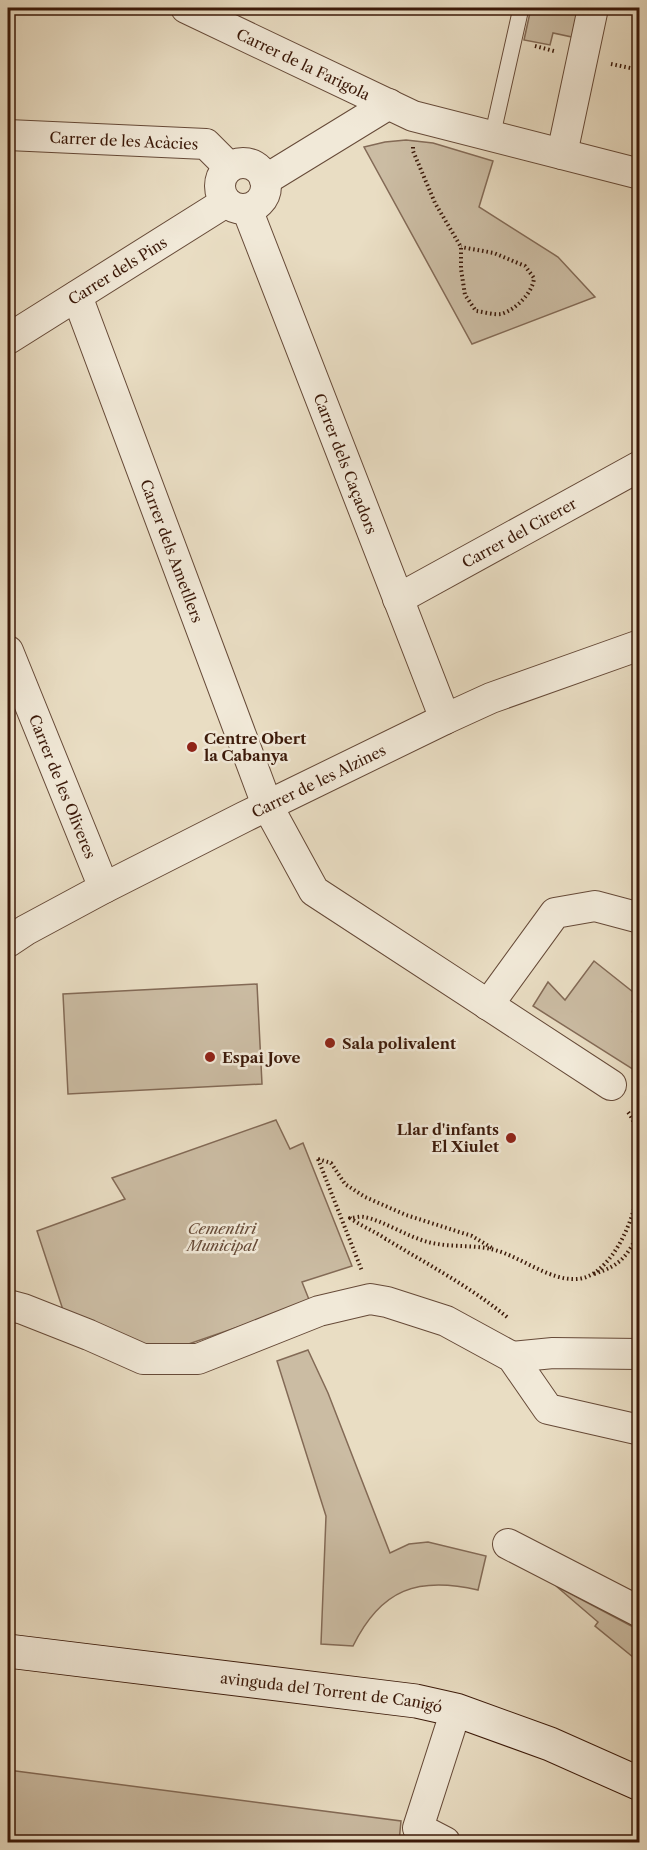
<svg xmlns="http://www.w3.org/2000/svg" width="647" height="1850" viewBox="0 0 647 1850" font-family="'Libre Caslon Text',serif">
<rect width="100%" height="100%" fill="#e9ddc3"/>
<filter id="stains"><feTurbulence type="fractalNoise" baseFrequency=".00333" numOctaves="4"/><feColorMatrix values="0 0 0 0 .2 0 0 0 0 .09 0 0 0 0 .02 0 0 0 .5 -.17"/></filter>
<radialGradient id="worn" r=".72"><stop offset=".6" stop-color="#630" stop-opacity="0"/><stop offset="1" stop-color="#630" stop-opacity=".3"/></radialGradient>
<!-- green -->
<path fill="#cbbca3" stroke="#836a56" stroke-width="1.5" d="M531 8H578L572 37 553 33 550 45 524 40Z
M406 140 433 143 493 161 479 207 558 257 595 297 472 344 364 147 385 142Z
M594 961 638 996 632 1012 640 1016 639 1058 634 1070 533 1006 548 982 565 1000Z
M257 984 262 1084 68 1094 63 994Z
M276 1120 290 1149 303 1143 352 1266 302 1282 310 1302 177 1348 143 1344 64 1313 37 1231 125 1199 112 1178Z
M308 1350 328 1393 390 1553 409 1544 428 1542 486 1556 478 1590C418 1576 381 1589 353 1646L321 1644 326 1516 277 1361Z
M556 1586 639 1630V1662L595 1626 598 1622Z
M8 1770 401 1821 399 1842H8Z"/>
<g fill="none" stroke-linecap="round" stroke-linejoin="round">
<!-- lane casing -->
<g stroke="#664a38" stroke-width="17">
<path id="lane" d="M492 137 521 8"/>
</g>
<!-- street casing -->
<g stroke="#664a38" stroke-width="32">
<g id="street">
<path id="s1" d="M186 8 413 116 640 174"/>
<path id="s2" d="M8 135 206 144 229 167"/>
<path d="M562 154 593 8"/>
<circle cx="243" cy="186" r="23"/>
<path d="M265 180 389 104"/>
<path id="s3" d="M247 209 445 719"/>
<path id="s4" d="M77 296 267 805 314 891 611 1085"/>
<path id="s5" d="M8 339 226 202"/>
<path id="s6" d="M398 599 640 466"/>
<path id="s7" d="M8 651 104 888"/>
<path id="s8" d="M8 942 26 930 104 888 244 817 445 719 491 698 640 645"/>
<path d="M488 1005 555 913 595 906 640 918"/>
<path d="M8 1305 23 1309 89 1335 143 1359H198L319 1311 370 1299 387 1302 446 1321 512 1357 548 1409 640 1430"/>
<path d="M512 1357 553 1353 640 1354"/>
<path d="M508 1544 640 1612"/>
<path d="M445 1842 418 1828 456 1710"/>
</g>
</g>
<!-- secondary casing -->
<g stroke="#3b1909" stroke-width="35">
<g id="secondary">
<path id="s9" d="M8 1651 416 1701 456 1710 550 1744 640 1784"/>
</g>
</g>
<!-- path -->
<path stroke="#3b1909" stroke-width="4" stroke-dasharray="1.5 3" stroke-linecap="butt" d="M535 46 554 51
M611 64 640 70
M413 147V151L435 203 461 247V269L465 295 476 311C484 312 494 315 501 314 516 310 533 292 534 278L525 266 494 253 461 247
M318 1159 331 1163 345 1184 365 1197 406 1215 472 1236 492 1248
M318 1159 362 1271
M594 1274C622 1265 628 1255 640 1230
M507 1317C469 1286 427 1264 386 1239 374 1231 361 1226 350 1218 354 1218 360 1216 364 1217 382 1220 408 1237 428 1242 450 1248 473 1244 495 1250 521 1257 550 1281 577 1279 612 1277 639 1212 638 1182 638 1162 641 1126 627 1111"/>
<!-- lane -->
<use href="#lane" stroke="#f1e9d8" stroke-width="15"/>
<!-- street -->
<use href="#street" stroke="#f1e9d8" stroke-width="30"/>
<!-- secondary -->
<use href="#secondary" stroke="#f1e9d8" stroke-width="33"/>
</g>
<!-- markers -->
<g fill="#8f2418" stroke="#f1e9d8" stroke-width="2">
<circle cx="192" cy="747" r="6"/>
<circle cx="330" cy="1043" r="6"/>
<circle cx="210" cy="1057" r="6"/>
<circle cx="511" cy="1138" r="6"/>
</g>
<g text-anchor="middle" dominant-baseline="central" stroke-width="5" stroke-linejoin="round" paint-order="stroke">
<!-- street labels -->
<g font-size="15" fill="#3b1909" stroke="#f1e9d8">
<text stroke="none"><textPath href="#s1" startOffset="130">Carrer de la Farigola</textPath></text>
<text stroke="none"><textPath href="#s2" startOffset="116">Carrer de les Acàcies</textPath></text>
<text stroke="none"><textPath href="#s5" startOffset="129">Carrer dels Pins</textPath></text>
<text stroke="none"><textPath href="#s3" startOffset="273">Carrer dels Caçadors</textPath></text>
<text stroke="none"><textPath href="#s6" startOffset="138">Carrer del Cirerer</textPath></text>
<text stroke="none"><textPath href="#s4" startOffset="272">Carrer dels Ametllers</textPath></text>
<text stroke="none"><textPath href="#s8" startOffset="350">Carrer de les Alzines</textPath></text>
<text stroke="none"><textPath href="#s7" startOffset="146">Carrer de les Oliveres</textPath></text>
<text stroke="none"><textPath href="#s9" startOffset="326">avinguda del Torrent de Canigó</textPath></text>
</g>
<!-- poi labels -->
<g font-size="15" font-weight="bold" fill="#3b1909" stroke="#f1e9d8" text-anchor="start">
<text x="204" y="738">Centre Obert<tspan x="204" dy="17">la Cabanya</tspan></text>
<text x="342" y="1043">Sala polivalent</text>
<text x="222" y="1057">Espai Jove</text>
<text x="499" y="1129" text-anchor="end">Llar d'infants<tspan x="499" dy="17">El Xiulet</tspan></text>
</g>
<!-- park labels -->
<g font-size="15" font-style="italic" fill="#664a37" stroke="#f1e9d8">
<text x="222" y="1228">Cementiri<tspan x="222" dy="17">Municipal</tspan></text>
</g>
</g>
<!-- margin -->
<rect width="647" height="1850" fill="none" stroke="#e9ddc3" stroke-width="30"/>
<rect x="9" y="9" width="629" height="1832" fill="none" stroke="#3b1909" stroke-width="3"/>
<rect x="15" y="15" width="617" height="1820" fill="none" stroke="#3b1909" stroke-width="1.5"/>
<rect width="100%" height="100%" filter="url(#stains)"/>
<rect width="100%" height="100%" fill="url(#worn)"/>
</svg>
